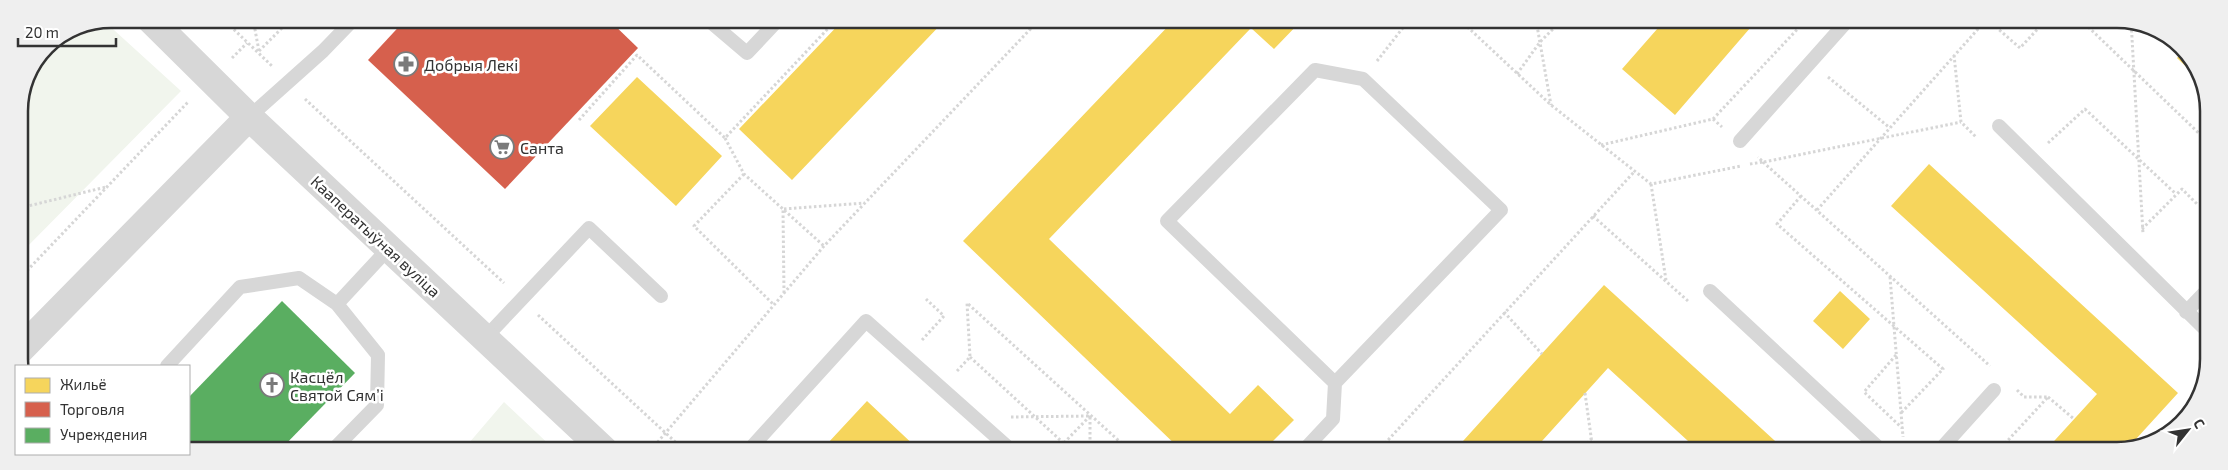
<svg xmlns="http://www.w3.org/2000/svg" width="2228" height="470" viewBox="0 0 2228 470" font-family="'Exo 2',sans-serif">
<rect width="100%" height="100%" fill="#fff"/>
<!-- green -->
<path fill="#f1f5ed" d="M103 20 181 91 20 254 19 105 46 45 76 26Z
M504 402 555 450H463Z"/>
<!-- homes -->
<path fill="#f6d55c" d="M844 19H946L792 180 739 129Z
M1174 20H1302L1274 49 1251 28 1049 239 1230 414 1258 385 1294 420 1264 450H1181L963 241Z
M1665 20H1757L1675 115 1622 69Z
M2185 50 2201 80H2200L2177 58Z
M637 77 722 156 676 206 590 126Z
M1929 164 2178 393 2126 450 2045 451 2097 394 1891 206Z
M1604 285 1739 408 1786 451H1699L1608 368 1533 451H1454Z
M1840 291 1870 319 1843 349 1813 321Z
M867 401 919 450H833L827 444Z"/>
<!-- shops -->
<path fill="#d6604d" d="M406 19H608L638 48 505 189 368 60Z"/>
<!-- public -->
<path fill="#5aae61" d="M282 301 355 373 280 450H189V397Z"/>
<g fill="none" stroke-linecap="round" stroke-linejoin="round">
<!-- path -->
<path stroke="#d6d6d6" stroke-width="3" stroke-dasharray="2.5 2.5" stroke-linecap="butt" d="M223 19 272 66
M253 19 259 51
M1460 20 1551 105 1651 184 1741 166
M1536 20 1551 105
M1988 20 2020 48 2046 20
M2068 20H2071
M2081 20 2207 141
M2131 20 2143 234
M259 51 291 19
M1954 55 1961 122 1976 137
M232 58 247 43
M1377 61 1409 20
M1517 74 1540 42 1562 20
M1828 77 1890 128
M305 99 504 283
M1713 119 1806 20
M579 120 637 55 725 138 837 19
M725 138 744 174 824 246
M2048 143 2085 109 2176 194
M1601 145 1713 119 1722 127
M1763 162 1990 366
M1764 162 1961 122
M1750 164 1763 162 1758 157
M744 174 694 226 774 305
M1651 184 1666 280
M1801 196 1777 224 1943 369 1901 413
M20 208 106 187
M1817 210 1986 20
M1593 216 1688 301
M2142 229 2182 189 2197 204
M1890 277 1903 437
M20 278 189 101
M784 293 783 209 865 203
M1504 312 1542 354
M538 315 684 450
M922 340 944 316 926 299
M1896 355 1864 392 1902 428
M970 357 1071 450
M957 371 970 357 967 303 1129 450
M1585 393 1593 451
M2048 397 2074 419
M1011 417 1090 416V450
M651 450 824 246 1039 20
M1057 450 1090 416
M1378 451 1634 172
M1580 451 1591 439
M1998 451 2048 397H2024L2017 390"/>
<!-- lane -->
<path stroke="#d7d7d7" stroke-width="14" d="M707 19 747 53 779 19
M249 117 323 51 354 19
M1999 126 2208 332
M1740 141 1848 20
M1710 291 1882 451
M337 304 389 248
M2186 312 2208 289
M485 338 589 228 661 296
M167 366 240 287 299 278 337 304 378 355 377 405 333 450
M749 450 866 321 1011 450
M1304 450 1333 419 1335 383 1501 210 1363 79 1315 70 1167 221 1335 383
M1939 451 1994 390"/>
<!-- street -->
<path stroke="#d7d7d7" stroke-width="28" d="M150 19 249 117 604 450
M20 350 249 117"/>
</g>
<!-- icons -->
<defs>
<g id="pharmacy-ring" transform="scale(1.25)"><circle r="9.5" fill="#fff" stroke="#7a7a7a" stroke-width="1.5"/><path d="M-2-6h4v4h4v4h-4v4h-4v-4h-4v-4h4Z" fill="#7a7a7a"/></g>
<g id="supermarket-ring" transform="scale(1.25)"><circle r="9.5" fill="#fff" stroke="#7a7a7a" stroke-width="1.5"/><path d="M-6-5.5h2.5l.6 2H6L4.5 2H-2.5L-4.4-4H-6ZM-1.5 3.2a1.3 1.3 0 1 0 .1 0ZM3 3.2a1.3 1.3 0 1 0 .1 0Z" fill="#7a7a7a"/></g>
<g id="church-ring" transform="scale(1.25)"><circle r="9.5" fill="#fff" stroke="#7a7a7a" stroke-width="1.5"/><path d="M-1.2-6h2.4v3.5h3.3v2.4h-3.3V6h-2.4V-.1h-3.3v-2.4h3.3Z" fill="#7a7a7a"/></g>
</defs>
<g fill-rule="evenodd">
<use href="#pharmacy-ring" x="406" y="64"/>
<use href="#supermarket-ring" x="502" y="147"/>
<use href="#church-ring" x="272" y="385"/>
</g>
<g text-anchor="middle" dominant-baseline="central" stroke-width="5" stroke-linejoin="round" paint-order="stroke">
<!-- poi labels -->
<g font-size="16" fill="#333" stroke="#fff" text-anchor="start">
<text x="424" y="64">Добрыя Лекі</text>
<text x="520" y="147">Санта</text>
<text x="290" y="376">Касцёл<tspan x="290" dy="18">Святой Сямʼі</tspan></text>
</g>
<!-- street labels -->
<g font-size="16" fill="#333" stroke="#fff">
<text transform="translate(376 236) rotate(43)">Кааператыўная вуліца</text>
</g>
</g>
<!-- crop -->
<path d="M0 0H2228V470H0ZM111 28H2117A83 83 0 0 1 2200 111V359A83 83 0 0 1 2117 442H111A83 83 0 0 1 28 359V111A83 83 0 0 1 111 28Z" fill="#efefef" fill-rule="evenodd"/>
<path fill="none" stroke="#333" stroke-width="2.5" d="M111 28H2117A83 83 0 0 1 2200 111V359A83 83 0 0 1 2117 442H111A83 83 0 0 1 28 359V111A83 83 0 0 1 111 28Z"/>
<!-- legend -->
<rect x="15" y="365" width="175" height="90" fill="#ffffff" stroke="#adadad"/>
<rect x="25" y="378" width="25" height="15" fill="#f6d55c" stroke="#adadad"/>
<text x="60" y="390" font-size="15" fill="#333333">Жильё</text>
<rect x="25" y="402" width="25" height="15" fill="#d6604d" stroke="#adadad"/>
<text x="60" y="415" font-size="15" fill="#333333">Торговля</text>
<rect x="25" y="428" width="25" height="15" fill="#5aae61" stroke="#adadad"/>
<text x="60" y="440" font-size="15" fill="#333333">Учреждения</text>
<!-- north arrow -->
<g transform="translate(2188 430) rotate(60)" stroke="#ffffff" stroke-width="4" paint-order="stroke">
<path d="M0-4L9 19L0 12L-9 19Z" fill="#333333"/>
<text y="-8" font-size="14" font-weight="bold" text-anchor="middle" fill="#333333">С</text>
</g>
<!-- scale -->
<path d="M18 38v8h98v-8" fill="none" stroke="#333333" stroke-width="2.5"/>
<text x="25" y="38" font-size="15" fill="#333333" stroke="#ffffff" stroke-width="4" paint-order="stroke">20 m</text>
</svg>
